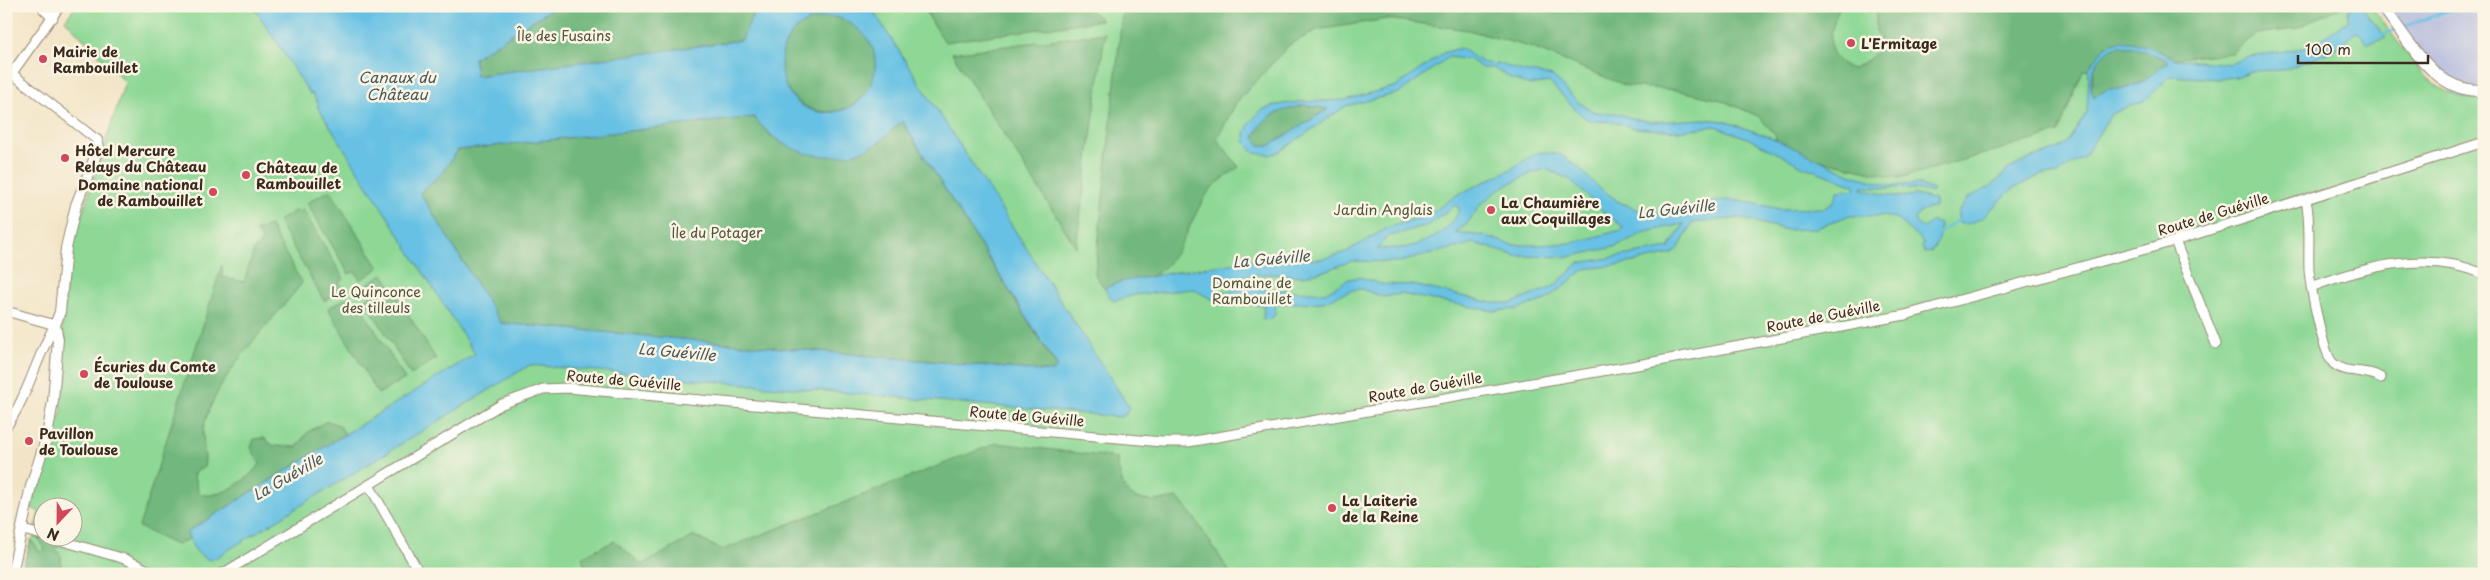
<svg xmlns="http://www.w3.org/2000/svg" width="2490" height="580" viewBox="0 0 2490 580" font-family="'Playpen Sans',sans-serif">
<rect width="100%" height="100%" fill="#fcf5e5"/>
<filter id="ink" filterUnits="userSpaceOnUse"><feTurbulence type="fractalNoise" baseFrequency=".02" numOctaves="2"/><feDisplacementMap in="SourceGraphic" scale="10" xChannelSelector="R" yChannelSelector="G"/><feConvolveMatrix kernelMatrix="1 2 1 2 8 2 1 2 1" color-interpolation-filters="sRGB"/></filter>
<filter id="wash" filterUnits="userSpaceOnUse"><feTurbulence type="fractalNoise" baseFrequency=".0096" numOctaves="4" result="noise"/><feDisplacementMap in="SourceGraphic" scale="20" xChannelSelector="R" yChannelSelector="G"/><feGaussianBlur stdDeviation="1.12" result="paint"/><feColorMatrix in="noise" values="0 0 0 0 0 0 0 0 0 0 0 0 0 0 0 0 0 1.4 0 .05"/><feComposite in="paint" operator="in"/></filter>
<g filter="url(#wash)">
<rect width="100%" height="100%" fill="#f2e4c6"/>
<!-- industrial -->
<path fill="#bec3de" d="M2374 6H2484V130Z"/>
<!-- green -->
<path fill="#8ed895" stroke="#64815a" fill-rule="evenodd" d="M76 6H2370C2377 13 2383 22 2389 30 2419 69 2430 97 2484 100V574H20L31 540 37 534 35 527 39 512 32 508 34 491 63 407 56 405 69 247 81 217 125 82 65 20ZM42 508H72V538H42Z"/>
<!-- forest -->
<path fill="#72b87e" stroke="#56714e" d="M556 6H760L751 18 743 40 476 76 474 58Z
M922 6H1085L1102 20 945 42Z
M1123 6H1845L1838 10C1829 35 1823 57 1852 69L1868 60 1879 49 1880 37 1876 31V13L1859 6H2342L2295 29 2256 34 2231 53 2166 59 2167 63C2154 74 2140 86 2123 89 2107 92 2110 88 2094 97L2091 89 2094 68 2083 71 2058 133 1899 178 1780 151 1775 134 1758 116 1721 100 1676 90 1627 86 1533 48 1468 30 1387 19 1317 30 1289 45 1236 103 1217 139 1239 167C1229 175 1214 183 1207 194 1188 221 1180 268 1145 279 1132 283 1118 282 1104 288L1095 274Z
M780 64a48 48 0 1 1 96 0a48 48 0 1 1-96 0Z
M1105 33 1076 247 952 53Z
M1304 105 1328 109 1269 146 1260 145 1254 138C1264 112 1279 111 1304 105Z
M754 117 770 135 803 152 882 140 902 121 1057 367 1053 372 501 323 420 193 441 174 458 150Z
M330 190 379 268 360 280 355 271 349 274 307 203Z
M296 210 298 212 303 210 344 279 339 282 344 290 324 301 278 221Z
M270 226 302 283C268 327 219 371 204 425 201 438 207 454 204 467L193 474 199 494C221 500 247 480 260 464L251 448 254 439 264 438 274 446 297 447 308 432 327 421 339 425 345 434 187 532 189 539 176 545 139 527 222 265V277L244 282 254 250 263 240 255 231Z
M383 274 436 359 411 375 365 300 370 295 364 286Z
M348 297 353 305 358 302 405 379 378 394 328 308Z
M997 443 1117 458C1117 465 1119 472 1121 478 1128 507 1156 501 1178 498L1195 519 1231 574H586L582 556 615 541 642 565 694 536 722 550Z
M42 526V538H68L66 547 61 545 55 549 61 556V573L21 574 31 540 41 553 45 548 37 538Z
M1538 567 1540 574H1489Z"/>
<!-- water -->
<path fill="#66c1e4" stroke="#507681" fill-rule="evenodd" d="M253 6H556L474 58 476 76 742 40 751 18 760 6H870L1129 407 1126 414 1120 417 530 365 212 560C198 558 191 546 187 532L475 354 317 106 319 105 312 93 310 94ZM837 17C871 30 887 59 866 93 859 104 847 110 834 112 768 121 758 13 837 17ZM754 117C759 123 764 129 770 134 800 161 850 164 882 140 889 134 895 127 902 121L1057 366 1053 372 501 323 420 193 441 174 458 150Z
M2352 6H2360L2386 37 2368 43 2359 33 2354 32 2339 48 2285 70 2250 71 2237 77 2219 79 2170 76 2146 100 2111 114 2084 157 2057 174 2041 175 2012 189 1981 219 1964 225 1958 222V212L1968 198 1991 186 2009 169 2027 160 2062 147 2067 143 2087 112 2089 68 2105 46 2119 41 2132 42 2150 47 2176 59 2230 64 2243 58 2309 47 2348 21V11ZM2119 46 2133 47 2166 59 2167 63 2139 84 2123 89H2108L2094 97C2084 78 2099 50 2119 46Z
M1460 48 1484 63 1499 64 1523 71 1553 76 1578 102 1594 112 1616 113 1635 119 1652 122 1703 119 1724 121 1770 137 1855 176 1892 186 1917 184 1934 190 1931 193C1916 186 1881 189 1862 187L1861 189 1897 197 1916 195 1935 200V207L1919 212 1915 219 1918 225 1924 228 1932 221 1940 224 1939 240 1931 252 1924 253 1922 246 1924 243 1895 218 1883 216H1848L1814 229 1787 230 1739 218 1692 223 1680 246 1672 254 1619 265 1585 269 1546 300 1517 309 1494 311 1400 294 1384 297 1361 289 1352 290 1323 302 1275 304 1276 313C1272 319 1270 321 1263 319L1264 305 1224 306 1193 289 1134 295 1113 301 1104 288 1124 281 1187 270 1264 259H1321L1346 252 1387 228 1430 214 1457 195 1511 169 1534 154 1542 152 1559 154 1576 165 1596 185 1619 202 1639 210 1656 213 1725 200 1741 201 1780 209 1824 208 1833 203 1838 191 1856 189 1855 185 1804 167 1752 140 1715 126 1678 131 1634 128 1614 122 1592 121 1582 116 1549 82 1530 85 1512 79 1493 68H1482L1471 60 1449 57 1399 93 1346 106 1279 152 1270 155 1254 153 1246 144 1245 133 1250 122 1262 110 1276 105 1298 102 1345 100 1397 86 1443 53ZM1304 105 1328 109 1269 146 1260 145 1254 138C1263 114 1281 111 1304 105ZM1546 169 1569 179 1602 210 1623 227 1622 230 1571 243 1538 245H1512L1485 236 1455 233 1467 224 1481 204 1499 189 1530 174ZM1455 205 1459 208C1456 227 1429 241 1412 246 1402 249 1388 248 1377 249L1387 237 1428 225ZM1684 224 1669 248 1579 263 1553 287 1512 303H1493L1413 285 1381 284 1360 277 1349 279 1325 293 1265 289H1241L1219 293 1215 287 1229 279 1241 276 1267 274 1303 276 1328 270 1351 261 1399 262 1474 243 1516 256 1568 257 1614 247 1646 232Z"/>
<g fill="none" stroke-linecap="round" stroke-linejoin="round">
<!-- stream -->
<path stroke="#66c1e4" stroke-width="2.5" d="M2401 28 2460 6
M2382 34 2396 30
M1937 234 1960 219"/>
</g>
</g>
<g filter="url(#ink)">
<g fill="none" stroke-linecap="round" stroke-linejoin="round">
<!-- minor casing -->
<g stroke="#968772" stroke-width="11">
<path id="minor" d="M46 6 44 10 53 18
M6 69 97 140
M12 73 60 6
M2306 200C2311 223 2308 245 2309 269 2310 284 2323 356 2334 364 2347 375 2367 368 2381 378
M2175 241 2216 344
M2311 287C2368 266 2426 250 2484 274
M6 311 55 325C36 358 28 396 6 427
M369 485 420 574
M23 530 42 535
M52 538 125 559 156 574
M222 574 502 404 543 389 568 388 1162 442H1188L1643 364 1905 315 2175 241 2484 142"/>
</g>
<!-- tertiary casing -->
<g stroke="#968772" stroke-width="12">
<path id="tertiary" d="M12 574 31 486 47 436 53 401 58 339 55 325 60 312 66 248 76 205 99 147 97 140"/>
</g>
<!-- secondary casing -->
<g stroke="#968772" stroke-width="13">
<path id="secondary" d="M2382 6C2409 39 2434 95 2484 90"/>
</g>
<!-- minor -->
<use href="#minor" stroke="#fff" stroke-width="9"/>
<!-- tertiary -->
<use href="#tertiary" stroke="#fff" stroke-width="10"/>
<!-- secondary -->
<use href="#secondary" stroke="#fff" stroke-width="11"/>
</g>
</g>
<!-- markers -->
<g fill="#d1495b" stroke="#fcf5e5" stroke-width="2">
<circle cx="1851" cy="43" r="5"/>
<circle cx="43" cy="59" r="5"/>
<circle cx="65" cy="158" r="5"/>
<circle cx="246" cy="175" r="5"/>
<circle cx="213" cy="192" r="5"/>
<circle cx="1491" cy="210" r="5"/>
<circle cx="84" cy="374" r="5"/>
<circle cx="29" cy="441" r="5"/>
<circle cx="1332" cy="508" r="5"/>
</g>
<g text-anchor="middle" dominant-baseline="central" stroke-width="5" stroke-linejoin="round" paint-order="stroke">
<!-- park labels -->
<g font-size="14" fill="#50563c" stroke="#fcf5e5">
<text x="564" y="35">Île des Fusains</text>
<text x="1383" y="209">Jardin Anglais</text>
<text x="717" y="232">Île du Potager</text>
<text x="1252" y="282">Domaine de<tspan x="1252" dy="16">Rambouillet</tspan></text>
<text x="376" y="291">Le Quinconce<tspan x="376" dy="16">des tilleuls</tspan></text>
</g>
<!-- poi labels -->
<g font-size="14" font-weight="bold" fill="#3b2a1e" stroke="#fcf5e5" text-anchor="start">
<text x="1861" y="43">L'Ermitage</text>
<text x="53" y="51">Mairie de<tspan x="53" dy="16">Rambouillet</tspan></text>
<text x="75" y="150">Hôtel Mercure<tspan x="75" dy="16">Relays du Château</tspan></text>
<text x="256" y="167">Château de<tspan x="256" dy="16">Rambouillet</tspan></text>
<text x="203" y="184" text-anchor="end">Domaine national<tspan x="203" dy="16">de Rambouillet</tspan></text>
<text x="1501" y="202">La Chaumière<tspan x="1501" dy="16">aux Coquillages</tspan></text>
<text x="94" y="366">Écuries du Comte<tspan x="94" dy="16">de Toulouse</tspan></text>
<text x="39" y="433">Pavillon<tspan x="39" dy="16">de Toulouse</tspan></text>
<text x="1342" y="500">La Laiterie<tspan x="1342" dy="16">de la Reine</tspan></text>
</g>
<!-- street labels -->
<g font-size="14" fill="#3b2a1e" stroke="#fcf5e5">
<text transform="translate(2213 214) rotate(-17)">Route de Guéville</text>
<text transform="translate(1823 316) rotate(-11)">Route de Guéville</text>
<text transform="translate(624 380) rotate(5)">Route de Guéville</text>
<text transform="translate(1425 387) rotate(-10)">Route de Guéville</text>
<text transform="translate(1027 416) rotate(5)">Route de Guéville</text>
</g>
<!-- water labels -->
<g font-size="15" font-style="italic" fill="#485759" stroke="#fcf5e5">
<text x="397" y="76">Canaux du<tspan x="397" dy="17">Château</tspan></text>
<text transform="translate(1676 208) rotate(-6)">La Guéville</text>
<text transform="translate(1271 258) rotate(-5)">La Guéville</text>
<text transform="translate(677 351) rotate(5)">La Guéville</text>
<text transform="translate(287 476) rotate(-30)">La Guéville</text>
</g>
</g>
<!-- margin -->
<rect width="2490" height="580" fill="none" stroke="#fcf5e5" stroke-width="25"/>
<!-- north arrow -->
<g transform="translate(58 522) rotate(202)"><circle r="24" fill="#fcf5e5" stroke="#afa495"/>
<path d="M0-4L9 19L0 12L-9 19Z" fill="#d1495b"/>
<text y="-8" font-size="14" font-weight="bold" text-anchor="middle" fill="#3b2a1e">N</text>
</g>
<!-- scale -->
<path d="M2298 55v8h130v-8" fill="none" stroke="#3b2a1e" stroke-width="2.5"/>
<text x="2305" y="55" font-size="15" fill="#3b2a1e" stroke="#fcf5e5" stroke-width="4" paint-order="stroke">100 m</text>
</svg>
